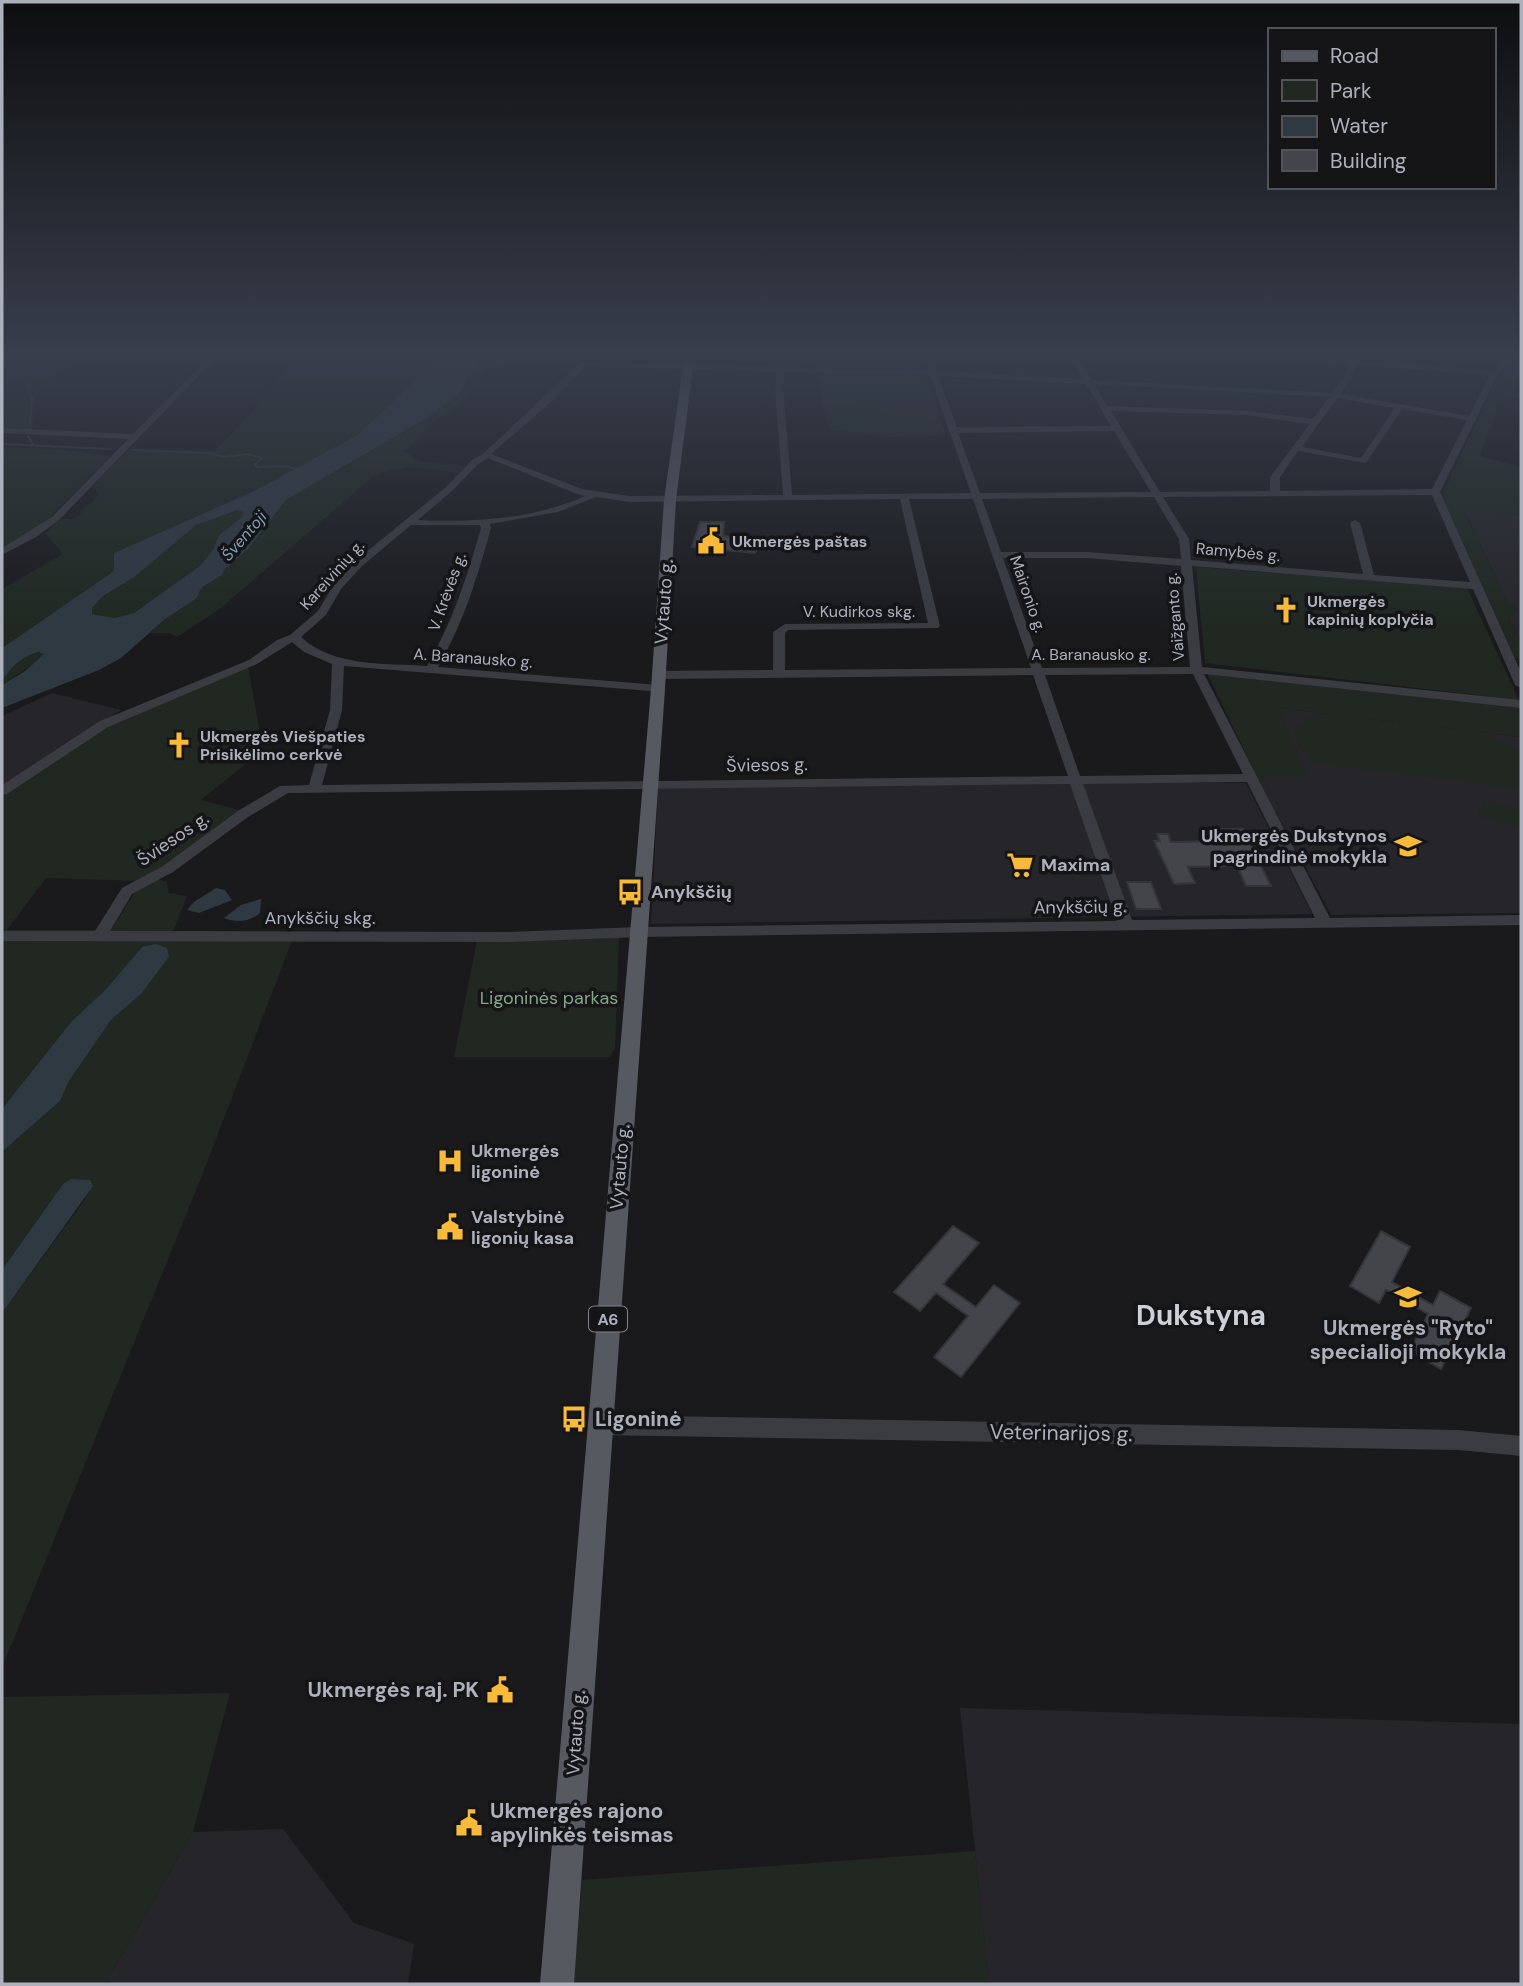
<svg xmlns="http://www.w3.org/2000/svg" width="1523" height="1986" viewBox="0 0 1523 1986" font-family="'DM Sans',sans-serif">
<rect width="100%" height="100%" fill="#1a1a1d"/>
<!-- built -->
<path fill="#26262a" d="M819 352H917L924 371 815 369Z
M816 374 926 376 946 435 888 437 829 429Z
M1464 510 1521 515V642L1508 618 1518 610 1508 603Z
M52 693 121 710 2 786V716Z
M1279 708 1521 737V913L1331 915 1257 777H1307Z
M1078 783H1246L1312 914 651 924 658 788Z
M960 1708 1521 1724V1984H989Z
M283 1829 354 1923 414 1944 408 1984H105L193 1832Z"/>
<!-- green -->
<path fill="#202821" d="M2 352H56L50 360 70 365 38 391 32 430 2 429Z
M298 352H443L442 355 359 434 254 491 114 553V571L2 648V589L63 554 45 533 61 519H71L80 515 82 508 92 503 99 494 93 486 129 449 214 451 252 413Z
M473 352 502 354 490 361 510 352H576L580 364 510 363 488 370 458 405 431 424 424 435 404 451 419 461 466 466 459 473 408 467 376 474 221 608 177 637 169 633H150L164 620 197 598 201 588 222 575 225 569 248 549 286 500 410 429 460 392 469 383 474 364Z
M1521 352V399L1510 397 1503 402 1521 407V409L1499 404 1480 456 1521 467V515L1464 511 1508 603 1518 610 1508 618 1521 642V659L1515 658 1443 498 1444 491 1500 374 1508 363Z
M825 405 932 413 926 415 933 422C921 435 841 429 827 417V413L836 407Z
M2 447 51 449 110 456 41 526 2 550Z
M238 510 243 512 242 517 219 535 214 548 201 565 134 613 114 618 92 614V608L103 596 133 578 196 525Z
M1196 567 1467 588 1519 700 1205 663Z
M38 652 44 654 40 659 2 685C7 666 21 658 38 652Z
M248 666 263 750 201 800 243 811 142 881 46 878 7 930H111L137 889 157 879 167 882 169 893 187 896 173 932 295 933 201 1178 2 1668V1313L86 1198 63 1184 2 1270V1152L60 1101 69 1081 111 1020 141 994 169 957 142 947 107 988 71 1022 2 1109V796L108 725Z
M1207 673 1516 705 1521 708V737L1279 708 1308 777H1257Z
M1326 714 1479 733C1492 738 1515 744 1521 758 1523 763 1521 771 1521 776L1512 783 1521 784V789L1311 763 1310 759H1316C1283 740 1289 719 1326 714Z
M1484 799 1521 811V829L1478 815Z
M619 937 615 1049 609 1057H454L477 940Z
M230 1693 193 1832 105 1984H2V1697Z
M975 1851 989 1984H573L582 1880Z"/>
<!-- water -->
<path fill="#2f3942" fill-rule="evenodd" d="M443 352H473L476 367 460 392 427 418 286 500 248 549 225 569 222 575 201 588 197 598 164 620 121 658 99 670 2 708V685L25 671 44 654 38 652C20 658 11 666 2 682V648L114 571V553L254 491 359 434 442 355ZM238 510 243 512 242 517 219 535 214 548 201 565 134 613 114 618 92 614V608L103 596 133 578 196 525Z
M216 888 225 890 232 900 199 913 187 910 194 902Z
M261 899 260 913C250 922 236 923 224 918L241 905Z
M156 944 167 948 169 957 141 994 111 1020 69 1081 60 1101 2 1152V1109L71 1022 107 988 142 947Z
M71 1179 90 1180 93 1186 2 1313V1270L63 1184Z"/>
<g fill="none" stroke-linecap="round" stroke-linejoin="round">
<!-- stream -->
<path stroke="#2f3942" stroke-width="2" d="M25 370 30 389
M30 424 32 396
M28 436 33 445
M2 444 111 449
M133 450 208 453 225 457 247 454 263 458 255 464 257 467 285 466 296 469"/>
</g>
<!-- building -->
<path fill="#44454a" stroke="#343439" stroke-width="2" d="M700 522H724L723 536 762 540 755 553 692 547Z
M1220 829H1243L1271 886H1246L1237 866 1188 867 1195 883 1174 884 1154 841H1160L1157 834H1168L1171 842 1220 841 1215 831H1221Z
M1127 882H1151L1161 909H1136Z
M953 1226 979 1243 943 1284 976 1307 994 1285 1020 1303 961 1377 934 1357 968 1316 936 1293 920 1311 894 1292Z
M1381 1231 1410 1247 1392 1282 1433 1305 1440 1291 1471 1308 1441 1369 1410 1351 1428 1314 1386 1290 1379 1303 1350 1286Z"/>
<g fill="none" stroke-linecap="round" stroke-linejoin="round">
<!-- minor -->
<path fill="#3b3c42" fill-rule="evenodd" d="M214 352H222L58 521 36 537 2 555V548L52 517 128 439 2 433V428L133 434Z
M922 352H929L937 371 1083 379 1067 352H1074L1092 380 1333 393 1351 364 1213 352H1241L1351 360 1353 352H1359V360L1493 371 1511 352H1518L1498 374 1440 492 1521 672V688L1515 685 1473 589 1192 566 1202 667 1521 700V708L1204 674 1330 918 1521 915V925L639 937 509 942 2 941V931H95L122 888 163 866 238 811 280 786 309 785 330 710 332 664 304 652 292 642 257 664 108 727 7 794 2 795V785L100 721 249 660 277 640 290 635 318 611 333 586 354 562 446 487 472 460 483 454 581 362 929 371ZM1358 365 1490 375 1469 416 1340 394ZM586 366 777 372 775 388 783 495 629 496 582 489 491 454 550 403ZM785 372 930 376 971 493 792 495 783 388ZM938 376 1086 384 1111 426 957 427ZM1095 384 1329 397 1313 419 1246 411 1107 406ZM1337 398 1395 408 1361 458 1302 447ZM1402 409 1467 420 1432 489 1280 491V477L1298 451 1366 463ZM1111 411 1246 415 1310 424 1270 477V491L1160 492ZM1114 431 1151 492 980 493 958 433ZM488 458 577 494 585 496C535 519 472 523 418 520L452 491 478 464ZM1432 495 1470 582 1374 575 1360 523 1355 520 1350 523 1363 574 1191 560 1189 539 1163 497ZM596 497 629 502 900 499 928 623 785 624 773 632V670L659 671 653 675 659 679 1033 675 1068 776 322 785 342 710 344 666 662 692V686L658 685 438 667C465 619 476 581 491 528L490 524 558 512ZM1154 497 1179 539 1181 559 1087 552H1001L982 499ZM909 499H973L1031 668 785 670V633L788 630 938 628 940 626ZM411 525H480L481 528C466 580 454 618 427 666 385 663 333 667 301 637L326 615 341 589 362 566ZM1003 558H1087L1181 566 1190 667 1042 668ZM1193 674 1243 774 1080 776 1045 675ZM1247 782 1315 918 1132 920 1083 784ZM1070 784 1117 921 639 927 509 932 110 931 132 894 173 872 248 817 288 793Z
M600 1415 1459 1430 1521 1436V1456L1459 1450 600 1435 592 1432 589 1425 592 1418Z"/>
<!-- major -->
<path fill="#575961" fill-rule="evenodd" d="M685 352H695L676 500 665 689 574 1984H540L651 689 664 500Z"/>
</g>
<!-- sky -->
<linearGradient id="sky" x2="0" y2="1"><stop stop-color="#0e0e10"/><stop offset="0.56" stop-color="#383e4c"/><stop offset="1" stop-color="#383e4c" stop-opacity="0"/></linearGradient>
<rect width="1523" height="630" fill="url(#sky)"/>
<!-- icons -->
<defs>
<g id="civic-bare" transform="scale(2.1)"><path d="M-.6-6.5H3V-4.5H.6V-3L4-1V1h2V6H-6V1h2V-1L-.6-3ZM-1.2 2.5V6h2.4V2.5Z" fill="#f7ba39" stroke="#151518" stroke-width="2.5" paint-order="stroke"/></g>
<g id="church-bare" transform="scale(2.1)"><path d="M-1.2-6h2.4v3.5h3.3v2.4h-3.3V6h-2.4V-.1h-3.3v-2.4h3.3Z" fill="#f7ba39" stroke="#151518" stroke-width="2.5" paint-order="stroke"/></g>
<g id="school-bare" transform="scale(2.1)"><path d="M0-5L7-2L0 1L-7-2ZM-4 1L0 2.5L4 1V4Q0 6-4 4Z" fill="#f7ba39" stroke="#151518" stroke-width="2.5" paint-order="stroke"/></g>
<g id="supermarket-bare" transform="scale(2.1)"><path d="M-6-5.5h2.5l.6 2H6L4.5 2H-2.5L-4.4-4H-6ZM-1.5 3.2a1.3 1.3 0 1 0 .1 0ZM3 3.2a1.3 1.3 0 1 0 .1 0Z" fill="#f7ba39" stroke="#151518" stroke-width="2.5" paint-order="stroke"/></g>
<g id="bus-bare" transform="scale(2.1)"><path d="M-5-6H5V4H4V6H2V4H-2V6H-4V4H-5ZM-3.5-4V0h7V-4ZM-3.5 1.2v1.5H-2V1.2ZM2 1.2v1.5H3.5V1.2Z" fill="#f7ba39" stroke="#151518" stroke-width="2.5" paint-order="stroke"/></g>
<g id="hospital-bare" transform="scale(2.1)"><path d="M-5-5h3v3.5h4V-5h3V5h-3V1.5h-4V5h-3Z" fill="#f7ba39" stroke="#151518" stroke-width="2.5" paint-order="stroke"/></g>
</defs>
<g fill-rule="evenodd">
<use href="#civic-bare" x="711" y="541"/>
<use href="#church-bare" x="1286" y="610"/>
<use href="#church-bare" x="179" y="745"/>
<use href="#school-bare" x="1408" y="846"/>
<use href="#supermarket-bare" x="1020" y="865"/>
<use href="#bus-bare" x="630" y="892"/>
<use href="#hospital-bare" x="450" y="1161"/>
<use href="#civic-bare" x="450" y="1227"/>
<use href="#school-bare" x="1408" y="1297"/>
<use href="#bus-bare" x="574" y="1419"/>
<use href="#civic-bare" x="500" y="1690"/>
<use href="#civic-bare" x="469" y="1823"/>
</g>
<g text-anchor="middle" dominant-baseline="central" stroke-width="7" stroke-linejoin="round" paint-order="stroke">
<!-- far-water labels -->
<g font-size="16" font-style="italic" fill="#849eb7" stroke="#151518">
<text transform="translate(244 536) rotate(-49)">Šventoji</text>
</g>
<!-- far-poi labels -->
<g font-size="16" font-weight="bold" fill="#adb1bc" stroke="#151518" text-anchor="start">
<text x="732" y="541">Ukmergės paštas</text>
<text x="1307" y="601">Ukmergės<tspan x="1307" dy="18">kapinių koplyčia</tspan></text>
<text x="200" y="736">Ukmergės Viešpaties<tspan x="200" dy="18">Prisikėlimo cerkvė</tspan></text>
</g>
<!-- far-street labels -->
<g font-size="16" fill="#adb1bc" stroke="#151518">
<text transform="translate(1238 552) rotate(5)">Ramybės g.</text>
<text transform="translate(332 575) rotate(-48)">Kareivinių g.</text>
<text transform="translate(447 592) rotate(-70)">V. Krėvės g.</text>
<text transform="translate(1028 594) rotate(71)">Maironio g.</text>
<text x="859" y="611">V. Kudirkos skg.</text>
<text transform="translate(1175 617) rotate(-95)">Vaižganto g.</text>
<text x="1091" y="654">A. Baranausko g.</text>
<text transform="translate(473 658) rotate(4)">A. Baranausko g.</text>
</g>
<!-- shield labels -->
<rect fill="#151518" stroke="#7f828b" stroke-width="2" x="589" y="1306.5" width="38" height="25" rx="5"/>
<g font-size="16" font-weight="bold" fill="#adb1bc">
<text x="608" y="1319">A6</text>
</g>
<!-- street labels -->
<g font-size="18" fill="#adb1bc" stroke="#151518">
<text transform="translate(664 602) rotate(-86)">Vytauto g.</text>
<text transform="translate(767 765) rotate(-1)">Šviesos g.</text>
<text transform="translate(173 839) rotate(-34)">Šviesos g.</text>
<text transform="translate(1080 907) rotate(-1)">Anykščių g.</text>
<text x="320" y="918">Anykščių skg.</text>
<text transform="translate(620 1167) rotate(-85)">Vytauto g.</text>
<text transform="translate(576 1733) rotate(-86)">Vytauto g.</text>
</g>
<!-- poi labels -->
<g font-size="18" font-weight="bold" fill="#adb1bc" stroke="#151518" text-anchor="start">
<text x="1387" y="836" text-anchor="end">Ukmergės Dukstynos<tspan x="1387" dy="21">pagrindinė mokykla</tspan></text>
<text x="1041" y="865">Maxima</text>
<text x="651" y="892">Anykščių</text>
<text x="471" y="1151">Ukmergės<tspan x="471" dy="21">ligoninė</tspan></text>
<text x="471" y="1217">Valstybinė<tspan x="471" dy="21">ligonių kasa</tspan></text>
</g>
<!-- park labels -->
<g font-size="18" fill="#84a886" stroke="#151518">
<text x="549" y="998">Ligoninės parkas</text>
</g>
<!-- near-poi labels -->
<g font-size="21" font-weight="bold" fill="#adb1bc" stroke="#151518" text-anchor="start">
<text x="1408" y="1328" text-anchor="middle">Ukmergės "Ryto"<tspan x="1408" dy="24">specialioji mokykla</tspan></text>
<text x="595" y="1419">Ligoninė</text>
<text x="479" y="1690" text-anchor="end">Ukmergės raj. PK</text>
<text x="490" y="1811">Ukmergės rajono<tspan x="490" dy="24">apylinkės teismas</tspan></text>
</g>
<!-- near-street labels -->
<g font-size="21" fill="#adb1bc" stroke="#151518">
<text transform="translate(1061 1433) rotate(1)">Veterinarijos g.</text>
</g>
<!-- near-district labels -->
<g font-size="28" font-weight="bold" fill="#ced0d8" stroke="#151518">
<text x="1201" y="1315">Dukstyna</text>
</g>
</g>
<!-- border -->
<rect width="1523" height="1986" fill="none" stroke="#adb1bc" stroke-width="7"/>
<!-- legend -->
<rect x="1268" y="28" width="228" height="161" fill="#151518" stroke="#52535a" stroke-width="2"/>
<rect x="1282" y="51" width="35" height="10" fill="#575961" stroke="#52535a" stroke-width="2"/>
<text x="1330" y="63" font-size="21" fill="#adb1bc">Road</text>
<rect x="1282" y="80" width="35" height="21" fill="#202821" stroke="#52535a" stroke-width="2"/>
<text x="1330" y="98" font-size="21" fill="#adb1bc">Park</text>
<rect x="1282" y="116" width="35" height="21" fill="#2f3942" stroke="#52535a" stroke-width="2"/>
<text x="1330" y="133" font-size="21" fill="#adb1bc">Water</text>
<rect x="1282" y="150" width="35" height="21" fill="#44454a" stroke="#52535a" stroke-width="2"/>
<text x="1330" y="168" font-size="21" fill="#adb1bc">Building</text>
</svg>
